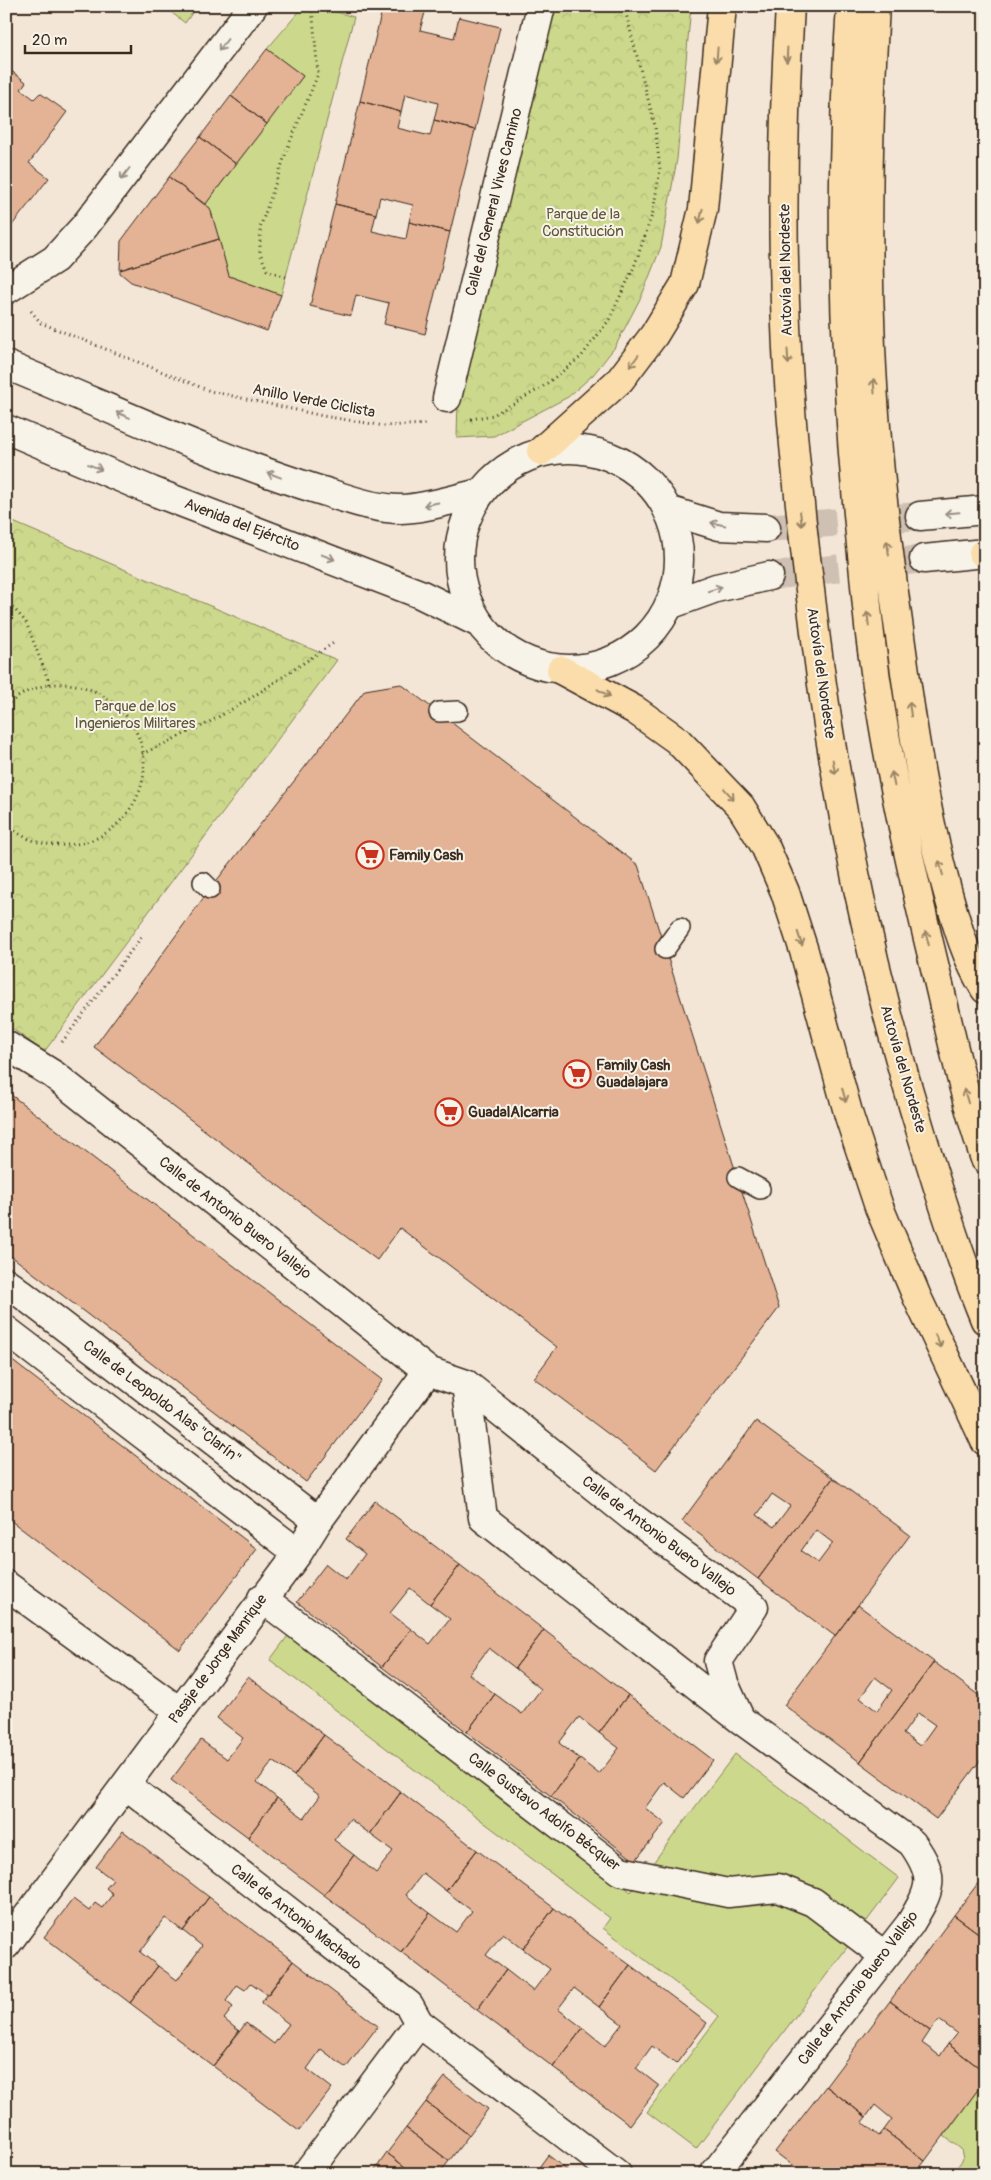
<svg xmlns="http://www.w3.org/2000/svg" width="991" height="2180" viewBox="0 0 991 2180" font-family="Pangolin,sans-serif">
<defs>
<pattern id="park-crowns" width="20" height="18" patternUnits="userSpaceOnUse" patternTransform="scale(1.25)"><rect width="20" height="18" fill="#ccd98c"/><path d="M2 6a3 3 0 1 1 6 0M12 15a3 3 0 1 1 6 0" fill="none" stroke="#b0ba78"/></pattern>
</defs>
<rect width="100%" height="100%" fill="#f3e6d7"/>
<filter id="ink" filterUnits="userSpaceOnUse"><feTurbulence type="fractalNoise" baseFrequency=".02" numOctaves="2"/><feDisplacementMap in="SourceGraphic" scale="10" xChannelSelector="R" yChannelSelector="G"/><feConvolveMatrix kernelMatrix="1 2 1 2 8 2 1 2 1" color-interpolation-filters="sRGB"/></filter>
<g filter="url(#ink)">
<!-- park -->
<path fill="url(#park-crowns)" stroke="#848255" d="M553 6H691L677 159 661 247 642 295 615 347 593 375 568 397 494 436 457 438 458 398Z
M6 519 337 660 44 1052 6 1024Z"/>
<!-- garden -->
<path fill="#ccd98c" stroke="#848255" d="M163 6H197L185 23Z
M304 6H315L354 17 281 295 229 276 210 208 205 205 303 76 267 49Z
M290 1633 631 1892 735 1754 899 1878 696 2149 647 2112 719 2016 603 1928 610 1918 270 1660Z
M985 2080V2174H952L963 2159 961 2149 944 2136Z"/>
<!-- building -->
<path fill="#e4b395" stroke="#3b2a1e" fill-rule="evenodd" d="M383 6H415L426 9 420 30 454 38 459 17 500 27 475 130 434 120 438 103 405 94 401 112 360 101Z
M267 49 303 76 267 124 231 96Z
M6 67 26 82 21 89 34 99 40 93 67 112 29 163 49 178 6 233Z
M231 96 267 124 236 164 200 137Z
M360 101 401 112 397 128 430 136 434 120 475 130 450 232 409 222 413 205 380 197 376 214 335 204Z
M200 137 236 164 205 205 169 177Z
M169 177 210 208 219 239 120 270 121 241Z
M335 204 376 214 372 231 406 239 409 222 450 232 425 334 384 324 389 303 356 295 351 316 310 306Z
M219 239 229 276 281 295 267 331 131 282 120 273V270Z
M401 684 638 865 665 949 779 1308 656 1470 534 1378 557 1347 400 1228 377 1260 94 1047 210 889 365 690Z
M6 1091 383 1380 306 1482 6 1252Z
M6 1356 257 1549 180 1650 6 1517Z
M756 1421 833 1478 758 1579 682 1521ZM772 1494 790 1506 774 1527 757 1515Z
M833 1478 910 1535 835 1636 758 1579ZM816 1530 833 1543 818 1563 801 1551Z
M375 1501 460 1565 430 1604 410 1588 390 1613 411 1629 382 1667 297 1602 326 1564 346 1580 365 1554 346 1539Z
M460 1565 544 1630 515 1668 489 1648 469 1674 495 1694 467 1732 382 1667 411 1629 430 1644 450 1619 430 1604Z
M858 1605 934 1662 860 1762 784 1705ZM875 1677 892 1690 877 1711 860 1698Z
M544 1630 628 1695 599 1733 579 1717 559 1743 580 1759 551 1796 467 1732 495 1694 522 1714 541 1689 515 1668Z
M934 1662 985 1700V1754L936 1819 860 1762ZM918 1713 935 1725 920 1746 903 1734Z
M248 1677 324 1735 294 1776 273 1761 257 1782 277 1798 248 1837 171 1780 201 1740 227 1759 243 1738 217 1718Z
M628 1695 713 1760 684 1798 664 1782 645 1808 665 1823 635 1861 551 1796 580 1759 599 1774 619 1748 599 1733Z
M324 1735 401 1792 370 1834 350 1819 334 1840 354 1855 324 1895 248 1837 277 1798 304 1818 320 1796 294 1776Z
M401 1792 477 1850 446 1891 423 1873 406 1895 430 1913 401 1952 324 1895 354 1855 376 1873 393 1851 370 1834Z
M123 1831 209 1897 183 1931 165 1918 140 1952 158 1966 130 2003 44 1937 73 1899 89 1911 95 1903 102 1908 113 1894 106 1888 113 1880 96 1867Z
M477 1850 554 1908 523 1949 503 1933 486 1955 506 1970 477 2010 401 1952 430 1913 456 1932 472 1911 446 1891Z
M985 1874V1938L954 1915Z
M209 1897 293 1961 268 1995 251 1983 245 1990 237 1985 226 2001 233 2007 224 2019 239 2031 213 2066 130 2003 158 1966 177 1980 202 1946 183 1931Z
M554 1908 630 1965 599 2007 574 1988 558 2009 583 2028 553 2067 477 2010 506 1970 533 1991 550 1969 523 1949Z
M954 1915 985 1938V2072L948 2044 957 2033 939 2020 930 2031 890 2001Z
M293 1961 378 2026 346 2068 321 2049 307 2069 332 2088 299 2131 213 2066 246 2023 274 2044 289 2024 261 2003Z
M630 1965 707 2023 676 2064 652 2046 636 2068 659 2086 630 2125 553 2067 583 2028 605 2046 622 2024 599 2007Z
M890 2001 930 2031 922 2043 940 2056 948 2044 985 2072V2080L925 2161 884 2130 892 2119 875 2105 866 2117 826 2086Z
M445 2077 488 2109 469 2135 426 2102Z
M826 2086 866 2117 862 2122 879 2136 884 2130 925 2161 915 2174H804L775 2152Z
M426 2102 469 2135 449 2161 406 2128Z
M406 2128 449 2161 439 2174H414L387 2153Z
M387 2153 414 2174H372Z
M548 2155 572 2174H534Z"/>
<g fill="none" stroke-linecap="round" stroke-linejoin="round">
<!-- secondary-tunnel -->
<path stroke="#cec0b2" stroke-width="28" stroke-dasharray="28 14" stroke-linecap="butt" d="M766 528 920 516
M769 576 924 559"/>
<!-- lane casing -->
<g stroke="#3b2a1e" stroke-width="22">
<path id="lane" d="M439 712 458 711
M203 882 210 889
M665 949 680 928
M738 1177 760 1189"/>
</g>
<!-- street casing -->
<g stroke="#3b2a1e" stroke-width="31">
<path id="street" d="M6 290 55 259 84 227 253 6
M447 398 541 6
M6 1045 54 1075 428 1371 466 1384 483 1518 741 1720 912 1843C937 1878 931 1889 910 1924L714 2174
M6 1282 318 1521
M6 1330 298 1553
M466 1384 632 1517 754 1607 718 1661 724 1683 739 1716
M6 1585 179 1711
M262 1598 620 1871 728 1893 778 1888 813 1902 885 1956
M126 1785 409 2005 419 2023 617 2174
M6 1945 298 1553 318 1521 428 1371
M306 2174 419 2023"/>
</g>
<!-- secondary casing -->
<g stroke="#3b2a1e" stroke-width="31">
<path id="secondary" d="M6 365C109 407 210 456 316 489 343 497 372 509 401 509 427 508 454 499 479 493
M6 429 152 491 420 594 477 622
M459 559a110 110 0 1 1 220 0a110 110 0 1 1-220 0Z
M668 510 719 526 766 528
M920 516 985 510
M924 559 985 553
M669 605 716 588 769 576"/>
</g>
<!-- highway casing -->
<g stroke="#3b2a1e" stroke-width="31">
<path id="highway" d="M790 6C783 120 781 235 787 349 791 430 800 510 810 590 831 777 868 962 924 1142 942 1202 961 1262 985 1320
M851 6C838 186 843 366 861 545 865 580 867 615 872 650 886 758 910 866 936 972 951 1035 964 1098 985 1159
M875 6C868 119 866 233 871 347 876 465 892 583 909 700 918 763 929 825 946 886 956 922 965 957 985 989
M541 451 620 380 654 335 685 284 703 209 722 6
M983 553 985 554
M561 670 635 710 677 740 741 807 765 846 785 892 804 951 849 1116 879 1207 917 1297 985 1441"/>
</g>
<!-- path -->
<path stroke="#3b2a1e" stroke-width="3" stroke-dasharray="1 4" stroke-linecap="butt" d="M286 277 267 270 260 253V228L288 147 318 74 312 6
M31 311 41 323 210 391 323 416 385 426 428 424
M471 419 493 415 541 388 581 357 609 320 634 267 653 212 660 169 655 126 624 6
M6 600 26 622 50 685
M6 706C83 638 189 741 124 817 112 831 95 842 76 844 51 848 24 842 6 823
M142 754 206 724 251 698 335 642
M62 1042 143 935"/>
<!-- lane -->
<use href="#lane" stroke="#f7f3e8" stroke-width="19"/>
<!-- street -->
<use href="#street" stroke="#f7f3e8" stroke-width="28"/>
<!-- secondary -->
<use href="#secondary" stroke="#f7f3e8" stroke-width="28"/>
<!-- highway -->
<use href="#highway" stroke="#faddab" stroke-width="28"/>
</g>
<!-- one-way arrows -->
<defs><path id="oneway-shaft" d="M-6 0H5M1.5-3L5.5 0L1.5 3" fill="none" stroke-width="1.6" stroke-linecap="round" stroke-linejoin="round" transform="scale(1.25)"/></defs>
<g stroke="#998e83">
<use href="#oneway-shaft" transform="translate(223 45) rotate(127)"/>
<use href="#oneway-shaft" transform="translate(125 174) rotate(127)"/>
<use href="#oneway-shaft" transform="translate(123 415) rotate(-157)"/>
<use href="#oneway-shaft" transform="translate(95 467) rotate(23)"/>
<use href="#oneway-shaft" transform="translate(274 475) rotate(-159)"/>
<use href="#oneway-shaft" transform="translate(431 504) rotate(169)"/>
<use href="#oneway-shaft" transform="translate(952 513) rotate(175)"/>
<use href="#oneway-shaft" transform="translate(718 524) rotate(-169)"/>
<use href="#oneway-shaft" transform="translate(328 557) rotate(21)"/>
<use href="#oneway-shaft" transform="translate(715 589) rotate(-17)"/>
</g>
<g stroke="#9a8464">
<use href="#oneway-shaft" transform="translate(717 55) rotate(95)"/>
<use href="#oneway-shaft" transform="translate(787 55) rotate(93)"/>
<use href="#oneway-shaft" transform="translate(701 216) rotate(102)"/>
<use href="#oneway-shaft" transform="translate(788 357) rotate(86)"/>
<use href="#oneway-shaft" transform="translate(634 361) rotate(127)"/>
<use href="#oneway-shaft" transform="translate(874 386) rotate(-94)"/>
<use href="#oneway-shaft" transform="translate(801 519) rotate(83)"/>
<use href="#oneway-shaft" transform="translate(888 548) rotate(-97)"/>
<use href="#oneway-shaft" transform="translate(868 619) rotate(-96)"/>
<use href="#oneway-shaft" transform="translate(604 693) rotate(29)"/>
<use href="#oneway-shaft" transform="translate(910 709) rotate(-98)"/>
<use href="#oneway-shaft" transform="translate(834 767) rotate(80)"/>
<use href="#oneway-shaft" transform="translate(893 779) rotate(-101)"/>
<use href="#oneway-shaft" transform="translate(729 794) rotate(48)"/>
<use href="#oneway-shaft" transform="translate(941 868) rotate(-105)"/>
<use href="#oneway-shaft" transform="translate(927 938) rotate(-104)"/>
<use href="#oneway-shaft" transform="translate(800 939) rotate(72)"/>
<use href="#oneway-shaft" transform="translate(844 1095) rotate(74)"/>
<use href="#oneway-shaft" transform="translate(966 1096) rotate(-106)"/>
<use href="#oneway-shaft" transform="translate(938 1341) rotate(65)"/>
</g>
</g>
<!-- icons -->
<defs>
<g id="supermarket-ring" transform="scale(1.4375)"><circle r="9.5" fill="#f7f3e8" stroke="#c8321e" stroke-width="1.5"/><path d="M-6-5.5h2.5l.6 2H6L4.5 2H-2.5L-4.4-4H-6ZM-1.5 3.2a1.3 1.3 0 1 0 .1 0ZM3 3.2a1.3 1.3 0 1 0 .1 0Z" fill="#c8321e"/></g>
</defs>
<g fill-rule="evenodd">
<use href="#supermarket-ring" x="370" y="855"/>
<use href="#supermarket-ring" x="577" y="1074"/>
<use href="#supermarket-ring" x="449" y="1112"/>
</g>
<g text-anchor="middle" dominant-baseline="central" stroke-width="4" stroke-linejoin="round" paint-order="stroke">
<!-- street labels -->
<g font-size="15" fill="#3b2a1e" stroke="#f7f3e8">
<text transform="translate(494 202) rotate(-76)">Calle del General Vives Camino</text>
<text transform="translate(786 270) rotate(-91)">Autovía del Nordeste</text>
<text transform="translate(314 401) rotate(11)">Anillo Verde Ciclista</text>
<text transform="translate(242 525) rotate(21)">Avenida del Ejército</text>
<text transform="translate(821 673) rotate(82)">Autovía del Nordeste</text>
<text transform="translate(903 1069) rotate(74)">Autovía del Nordeste</text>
<text transform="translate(235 1218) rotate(38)">Calle de Antonio Buero Vallejo</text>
<text transform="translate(162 1402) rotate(37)">Calle de Leopoldo Alas "Clarín"</text>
<text transform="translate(659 1536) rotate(37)">Calle de Antonio Buero Vallejo</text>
<text transform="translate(218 1659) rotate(-54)">Pasaje de Jorge Manrique</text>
<text transform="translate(544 1812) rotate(37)">Calle Gustavo Adolfo Bécquer</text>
<text transform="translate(296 1917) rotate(38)">Calle de Antonio Machado</text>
<text transform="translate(858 1988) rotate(-53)">Calle de Antonio Buero Vallejo</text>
</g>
<!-- park labels -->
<g font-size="15" fill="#5f563a" stroke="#f7f3e8">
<text x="583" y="214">Parque de la<tspan x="583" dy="17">Constitución</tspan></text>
<text x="135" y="706">Parque de los<tspan x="135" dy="17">Ingenieros Militares</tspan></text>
</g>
<!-- poi labels -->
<g font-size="15" font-weight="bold" fill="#3b2a1e" stroke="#f7f3e8" text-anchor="start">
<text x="389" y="855">Family Cash</text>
<text x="596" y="1065">Family Cash<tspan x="596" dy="17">Guadalajara</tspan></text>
<text x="468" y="1112">GuadalAlcarria</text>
</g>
</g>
<!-- margin -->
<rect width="991" height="2180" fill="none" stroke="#f7f3e8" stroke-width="25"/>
<rect x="12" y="12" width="966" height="2155" fill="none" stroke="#3b2a1e" stroke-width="2" filter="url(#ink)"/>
<!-- scale -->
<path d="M25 45v8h106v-8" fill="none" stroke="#3b2a1e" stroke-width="2.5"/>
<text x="32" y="45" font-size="15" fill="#3b2a1e" stroke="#f7f3e8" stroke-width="4" paint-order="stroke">20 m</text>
</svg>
